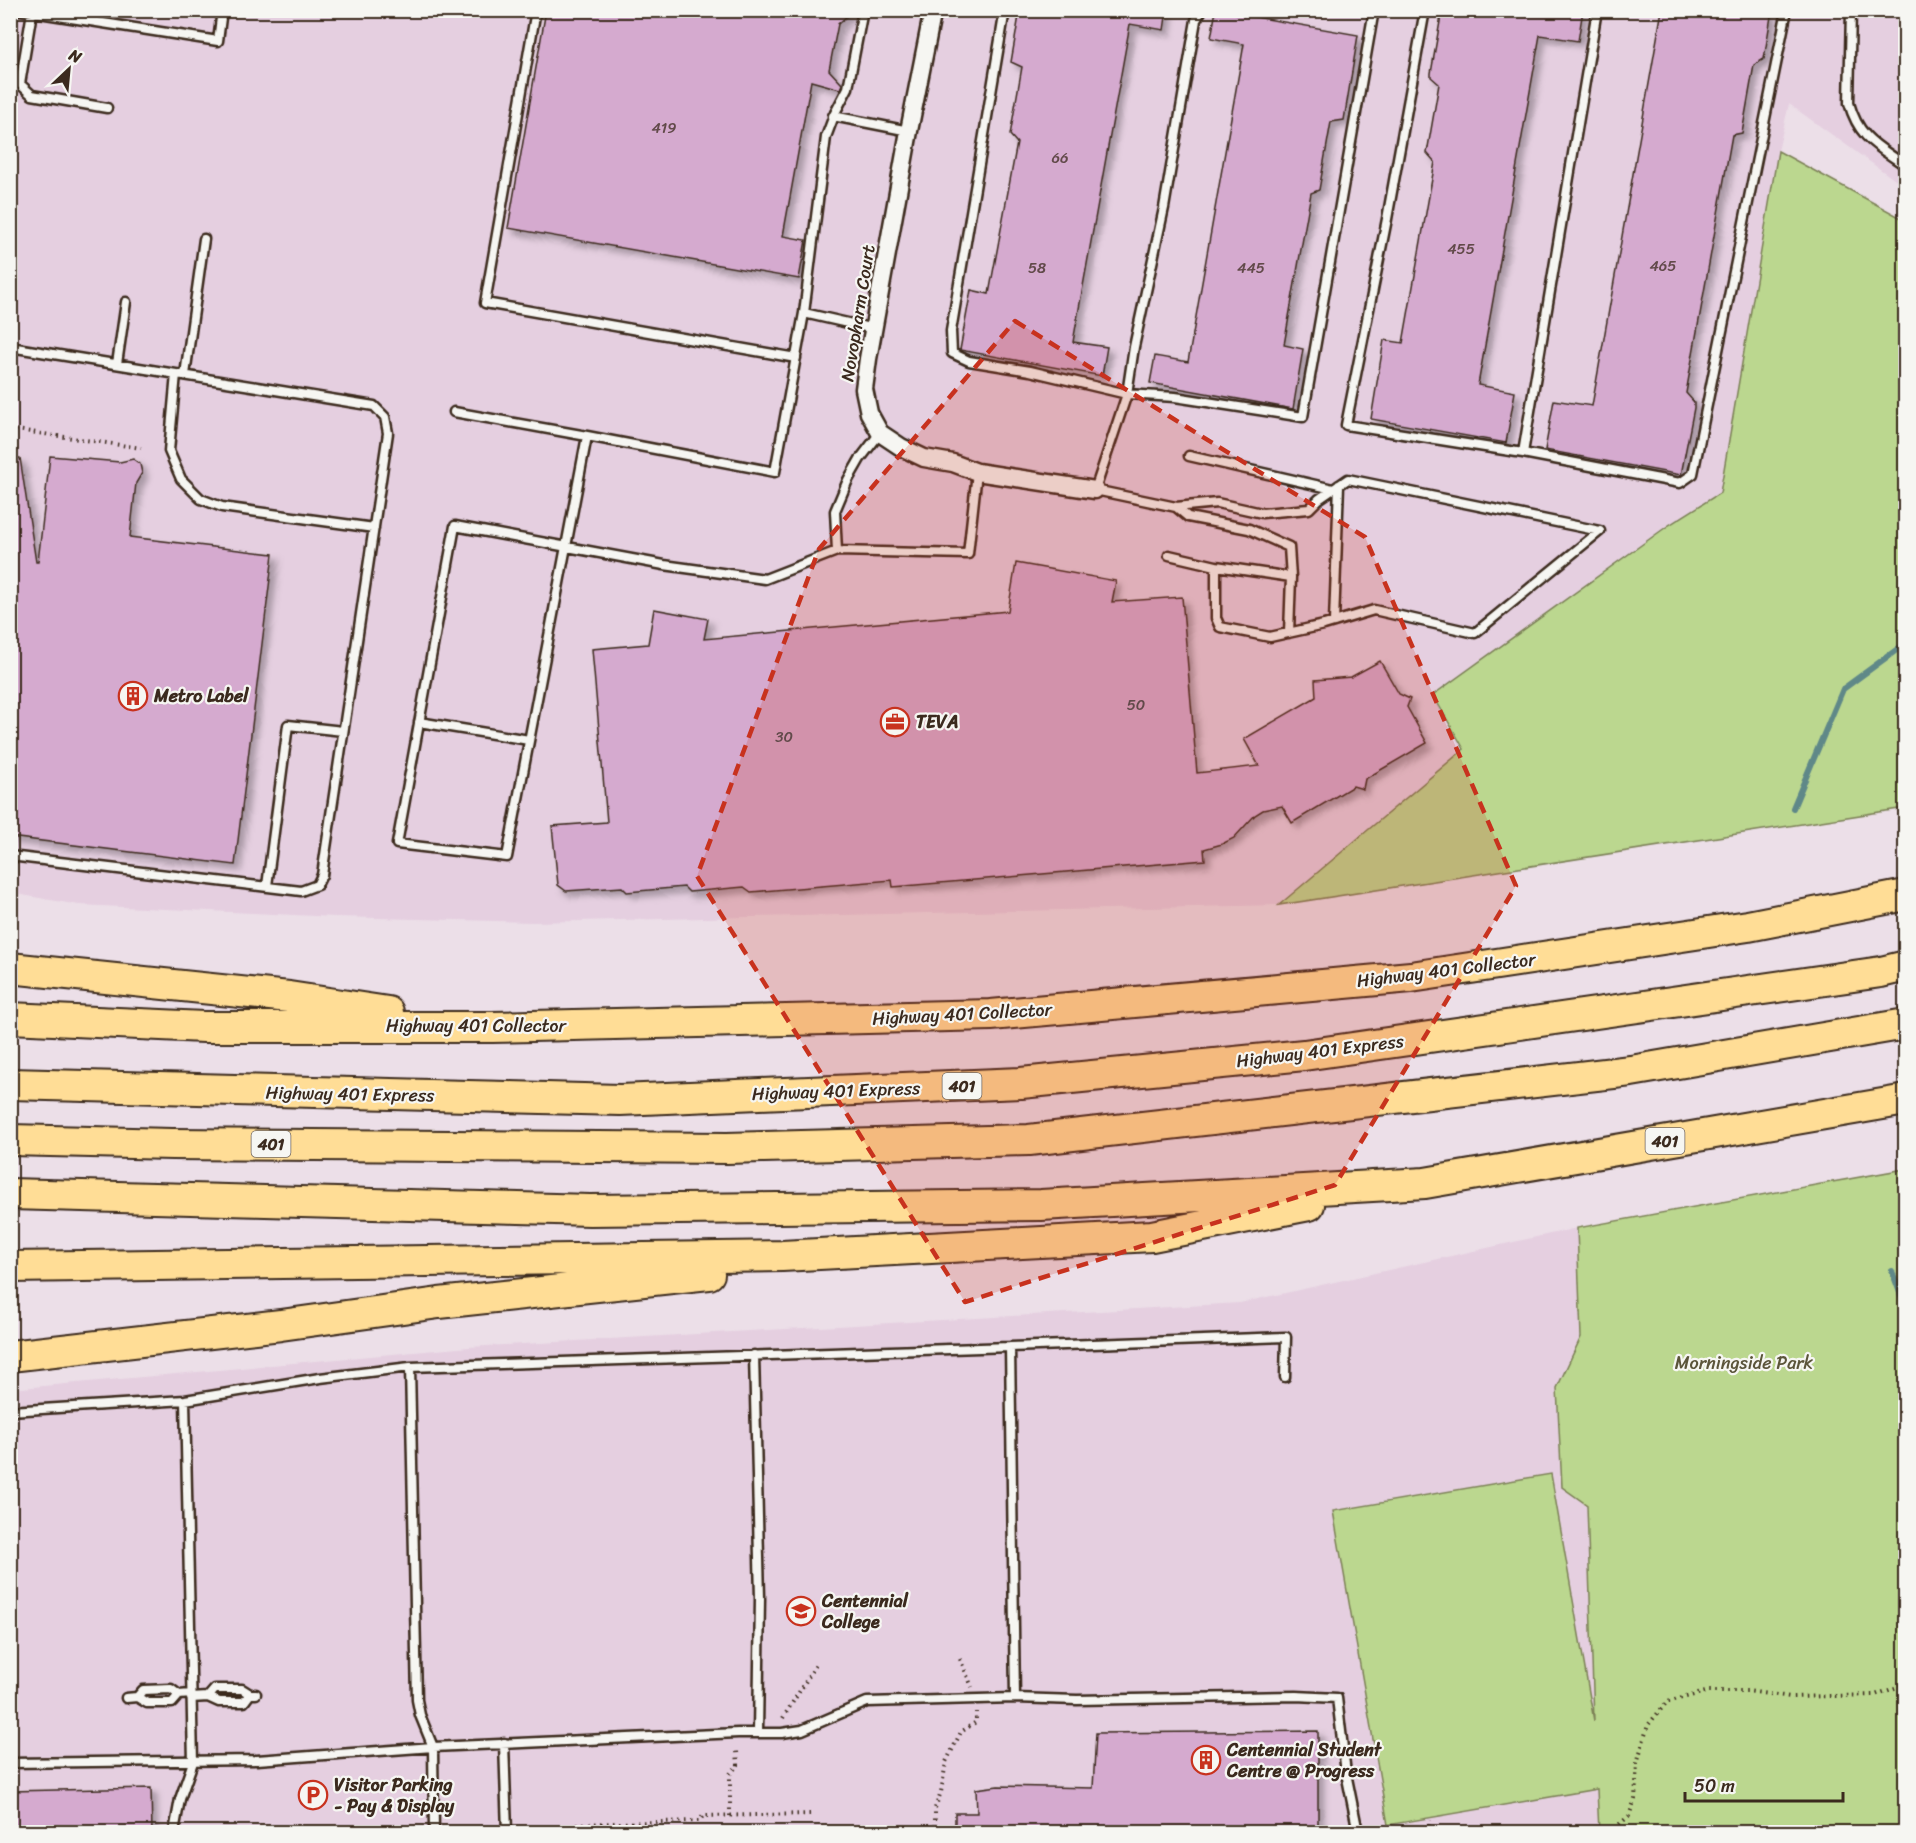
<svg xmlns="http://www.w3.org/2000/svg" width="1916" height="1843" viewBox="0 0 1916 1843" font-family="Sriracha,sans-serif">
<defs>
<filter id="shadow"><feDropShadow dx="5.5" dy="5.5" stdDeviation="3" flood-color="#0004"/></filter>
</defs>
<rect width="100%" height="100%" fill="#ecdfe8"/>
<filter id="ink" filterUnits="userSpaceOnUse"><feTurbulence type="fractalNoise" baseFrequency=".0167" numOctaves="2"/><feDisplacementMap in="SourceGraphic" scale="12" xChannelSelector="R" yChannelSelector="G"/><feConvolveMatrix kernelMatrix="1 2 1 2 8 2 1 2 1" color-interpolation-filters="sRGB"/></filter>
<g filter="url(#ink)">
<!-- built -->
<path fill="#e5cfe0" d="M10 11H1905V187L1789 104 1778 151 1720 493 1669 525 1434 696 1464 749 1279 905 533 922 336 917 79 905 11 893Z
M1577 1228 1599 1832H11V1389L469 1347 1240 1303Z"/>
<!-- green -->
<path fill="#bbd78f" stroke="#7b8056" stroke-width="1.5" d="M1778 151 1905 220V808L1279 905 1464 749 1433 695 1669 525 1720 493Z
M1905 1169V1832H1599L1597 1789 1388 1825 1333 1511 1551 1474 1594 1721 1587 1505 1562 1487 1557 1388 1581 1337 1577 1228Z"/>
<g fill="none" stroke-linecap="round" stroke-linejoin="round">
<!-- stream -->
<path stroke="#5e8888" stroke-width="6" d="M1793 808 1843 689 1906 643
M1892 1271 1906 1309"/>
</g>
<!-- building -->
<path fill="#d5aacf" stroke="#3b2a1e" stroke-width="1.5" filter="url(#shadow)" d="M546 10H854L838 24 829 70 842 84 840 89 811 81 783 236 806 240 799 279 508 228Z
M1020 10H1167L1164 30 1130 24 1073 342 1107 347 1102 376 960 350 971 290 989 294 1017 143 1010 135 1022 67 1011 62Z
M1216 10 1358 35 1344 120 1331 122 1319 190 1311 193 1284 345 1303 349 1293 409 1150 383 1155 356 1188 362 1244 44 1211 38Z
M1442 10H1583L1578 41 1540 35 1478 385 1515 392 1506 443 1371 419 1384 340 1403 343 1435 162 1427 153 1439 84 1431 77V73Z
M1662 10H1772L1764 59 1754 65 1742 133 1732 135 1686 393 1694 402V408L1681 475 1545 450 1554 400 1592 406Z
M50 456 120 462 133 459 140 464 142 473 136 483 130 537 273 554 235 865 10 837V458H20L36 562H38Z
M1016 563 1116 581 1112 602 1182 597 1197 773 1259 766 1244 739 1316 697 1315 680 1351 677 1380 661 1399 694 1410 699 1407 707 1427 743 1365 779 1363 789 1353 786 1292 823 1282 806 1263 810 1255 815 1234 838 1222 844 1204 849 1205 860 893 887 892 880 751 892 744 887 689 892 684 887 627 892 622 887 566 891 558 885 552 826 607 822 592 649 648 644 654 609 708 619 704 639 1008 611Z
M1318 1731V1833H955V1813H977L976 1789 998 1786 1093 1788 1096 1733Z
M151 1788 152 1833H10V1791Z"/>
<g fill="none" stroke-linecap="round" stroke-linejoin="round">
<!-- service casing -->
<g stroke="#3b2a1e" stroke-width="13">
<path id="service" d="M20 10 218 41 222 10
M536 10 485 303 796 358
M1005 10 951 331 952 353 969 361 1030 371 1127 394 1134 347 1164 208 1196 20 1202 10
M1425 10 1387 219 1346 425 1523 453 1597 10
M1851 10 1849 103C1859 139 1878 146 1906 166
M32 12 20 84 32 95 107 108
M833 116 909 131
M804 313 826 137 835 113 848 88 863 10
M874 329 804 313 775 472 587 436 507 857 397 844 455 526 664 565 765 579 837 551 968 554 977 472
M10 347 374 406 385 417 388 433 322 875 317 885 301 891 10 856
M117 364 126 302
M176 374 169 451 181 479 201 499 222 507 374 528
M185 375 204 239
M454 412 587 436
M1523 453 1680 483 1693 474 1787 10
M1189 456 1333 489
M1176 507 1188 517 1249 529 1289 547 1291 577 1289 633
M837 551 835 511 848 480 860 459 880 433
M1169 555 1216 566V618L1220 627 1270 637 1324 625 1374 610 1475 633 1600 531 1348 479 1319 499 1309 509 1262 513 1217 503 1176 507 1095 490 1127 394 1175 397 1303 417 1374 10
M1216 566 1291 577
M1334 622 1339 485
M419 722 529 740
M267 886 288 725 343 731
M1010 1347 1286 1337 1285 1377
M754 1355 760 1598 758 1732
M410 1367 417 1700 420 1715 433 1747 434 1832
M10 1411 185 1400 320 1378 410 1367 1010 1347 1015 1698
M137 1697 143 1690 171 1689 179 1695 191 1694
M208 1697 215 1689H242L250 1694H256
M126 1698 137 1697 147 1703H172L179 1695
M191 1698 208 1697 219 1702H244L250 1694
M504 1743 507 1832
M10 1763 257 1760 433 1747 738 1733H782L802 1730 867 1702 1015 1698 1077 1700 1296 1696 1337 1698 1346 1773 1358 1832
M174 1832 180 1799 193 1762 185 1400"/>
</g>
<!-- minor casing -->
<g stroke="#3b2a1e" stroke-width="21">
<path id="minor" d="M933 10 909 131 868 359 864 389 869 413 880 433 901 447 924 458 953 463 977 472 1095 490"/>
</g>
<!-- motorway casing -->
<g stroke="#3b2a1e" stroke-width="34">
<path id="motorway" d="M10 968 289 997 388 1012
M10 1018 204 1027H492L991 1015 1411 977 1748 926 1906 895
M10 1084 620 1100 1021 1083 1304 1055 1881 972 1906 966
M10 1140 172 1144 727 1148 1029 1140 1631 1071 1906 1024
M10 1194 590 1210 1041 1205 1425 1183 1906 1100
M10 1267 782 1256 1152 1236 1309 1205
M10 1356 281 1325 439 1303 709 1274"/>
</g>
<!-- path -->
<path stroke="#3b2a1e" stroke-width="4" stroke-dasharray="1.5 4.5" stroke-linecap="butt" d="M10 429 141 448
M960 1659 972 1687
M783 1718 817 1663
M730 1816V1774L738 1765 737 1751
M531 1828H572L575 1824 699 1821 703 1816 812 1814
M935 1832V1808L941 1792 946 1762 961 1732 976 1722V1712
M1428 1832 1430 1820
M1610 1832 1629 1816 1635 1799 1637 1763 1648 1725 1667 1702 1709 1691H1747L1791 1697 1875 1695 1906 1684"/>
<!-- service -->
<use href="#service" stroke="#f6f6f2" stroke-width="8"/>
<!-- minor -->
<use href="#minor" stroke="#f6f6f2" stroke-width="16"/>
<!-- motorway -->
<use href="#motorway" stroke="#ffdd96" stroke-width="30"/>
</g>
</g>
<!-- marked area -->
<path fill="#c8321e" fill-opacity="0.2" stroke="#c8321e" stroke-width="4.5" stroke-dasharray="12 8" stroke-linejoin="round" d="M1015 321 1365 537 1516 886 1335 1185 965 1302 697 876 819 549Z"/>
<!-- icons -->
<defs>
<g id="building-ring" transform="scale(1.5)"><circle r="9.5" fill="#f6f6f2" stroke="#c8321e" stroke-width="1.5"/><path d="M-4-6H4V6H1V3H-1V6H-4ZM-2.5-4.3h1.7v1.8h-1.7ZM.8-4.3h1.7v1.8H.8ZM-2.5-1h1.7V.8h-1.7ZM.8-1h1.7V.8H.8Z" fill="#c8321e"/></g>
<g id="office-ring" transform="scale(1.5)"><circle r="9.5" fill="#f6f6f2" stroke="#c8321e" stroke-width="1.5"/><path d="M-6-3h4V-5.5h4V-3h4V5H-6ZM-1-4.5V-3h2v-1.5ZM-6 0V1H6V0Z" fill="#c8321e"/></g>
<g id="university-ring" transform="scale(1.5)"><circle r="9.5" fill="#f6f6f2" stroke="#c8321e" stroke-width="1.5"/><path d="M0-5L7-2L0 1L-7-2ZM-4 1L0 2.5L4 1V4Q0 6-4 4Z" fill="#c8321e"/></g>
<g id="parking-ring" transform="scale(1.5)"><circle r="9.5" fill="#f6f6f2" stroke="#c8321e" stroke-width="1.5"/><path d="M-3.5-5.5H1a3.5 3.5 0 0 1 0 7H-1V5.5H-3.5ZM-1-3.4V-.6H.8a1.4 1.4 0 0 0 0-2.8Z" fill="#c8321e"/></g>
</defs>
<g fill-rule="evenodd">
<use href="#building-ring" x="133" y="696"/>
<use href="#office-ring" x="895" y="722"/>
<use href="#university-ring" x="801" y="1611"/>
<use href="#building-ring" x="1206" y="1760"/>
<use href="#parking-ring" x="313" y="1795"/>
</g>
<g text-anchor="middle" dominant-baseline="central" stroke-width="4.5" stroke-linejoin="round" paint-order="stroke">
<!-- number labels -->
<g font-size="15" fill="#624a4a">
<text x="664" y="128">419</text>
<text x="1060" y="158">66</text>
<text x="1461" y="249">455</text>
<text x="1663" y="266">465</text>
<text x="1037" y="268">58</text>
<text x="1251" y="268">445</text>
<text x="1136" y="705">50</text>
<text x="784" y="737">30</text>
</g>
<!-- shield labels -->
<g fill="#f6f6f2" stroke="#73675e" stroke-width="1.5">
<rect x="942.5" y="1073" width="39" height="26" rx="4.5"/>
<rect x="1645.5" y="1128" width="39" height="26" rx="4.5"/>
<rect x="251.5" y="1131" width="39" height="26" rx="4.5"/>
</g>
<g font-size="16" font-weight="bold" fill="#3b2a1e">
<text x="962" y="1086">401</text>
<text x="1665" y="1141">401</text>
<text x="271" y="1144">401</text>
</g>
<!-- street labels -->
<g font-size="18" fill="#3b2a1e" stroke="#f6f6f2">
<text transform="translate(858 313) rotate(-81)">Novopharm Court</text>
<text transform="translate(1446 970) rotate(-7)">Highway 401 Collector</text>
<text transform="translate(962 1014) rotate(-3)">Highway 401 Collector</text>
<text x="476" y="1026">Highway 401 Collector</text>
<text transform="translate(1320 1051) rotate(-7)">Highway 401 Express</text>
<text transform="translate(836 1091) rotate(-2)">Highway 401 Express</text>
<text transform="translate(350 1094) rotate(1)">Highway 401 Express</text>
</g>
<!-- poi labels -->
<g font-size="18" font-weight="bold" fill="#3b2a1e" stroke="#f6f6f2" text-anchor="start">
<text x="154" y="696">Metro Label</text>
<text x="916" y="722">TEVA</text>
<text x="822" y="1601">Centennial<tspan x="822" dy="21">College</tspan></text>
<text x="1227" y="1750">Centennial Student<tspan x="1227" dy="21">Centre @ Progress</tspan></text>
<text x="334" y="1785">Visitor Parking<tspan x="334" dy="21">- Pay &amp; Display</tspan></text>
</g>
<!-- park labels -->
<g font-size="18" fill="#5b553a" stroke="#f6f6f2">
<text x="1744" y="1363">Morningside Park</text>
</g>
</g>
<!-- margin -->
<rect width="1916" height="1843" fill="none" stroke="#f6f6f2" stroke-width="36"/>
<rect x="18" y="18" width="1880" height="1807" fill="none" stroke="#3b2a1e" stroke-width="2" filter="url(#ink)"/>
<!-- north arrow -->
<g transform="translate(69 69) rotate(26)" stroke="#f6f6f2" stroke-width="4.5" paint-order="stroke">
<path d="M0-4.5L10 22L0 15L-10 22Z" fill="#3b2a1e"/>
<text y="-9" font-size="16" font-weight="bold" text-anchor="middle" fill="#3b2a1e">N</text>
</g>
<!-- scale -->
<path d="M1685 1792v9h158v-9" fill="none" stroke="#3b2a1e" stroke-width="3"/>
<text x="1694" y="1792" font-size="18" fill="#3b2a1e" stroke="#f6f6f2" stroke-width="4.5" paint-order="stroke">50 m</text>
</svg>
